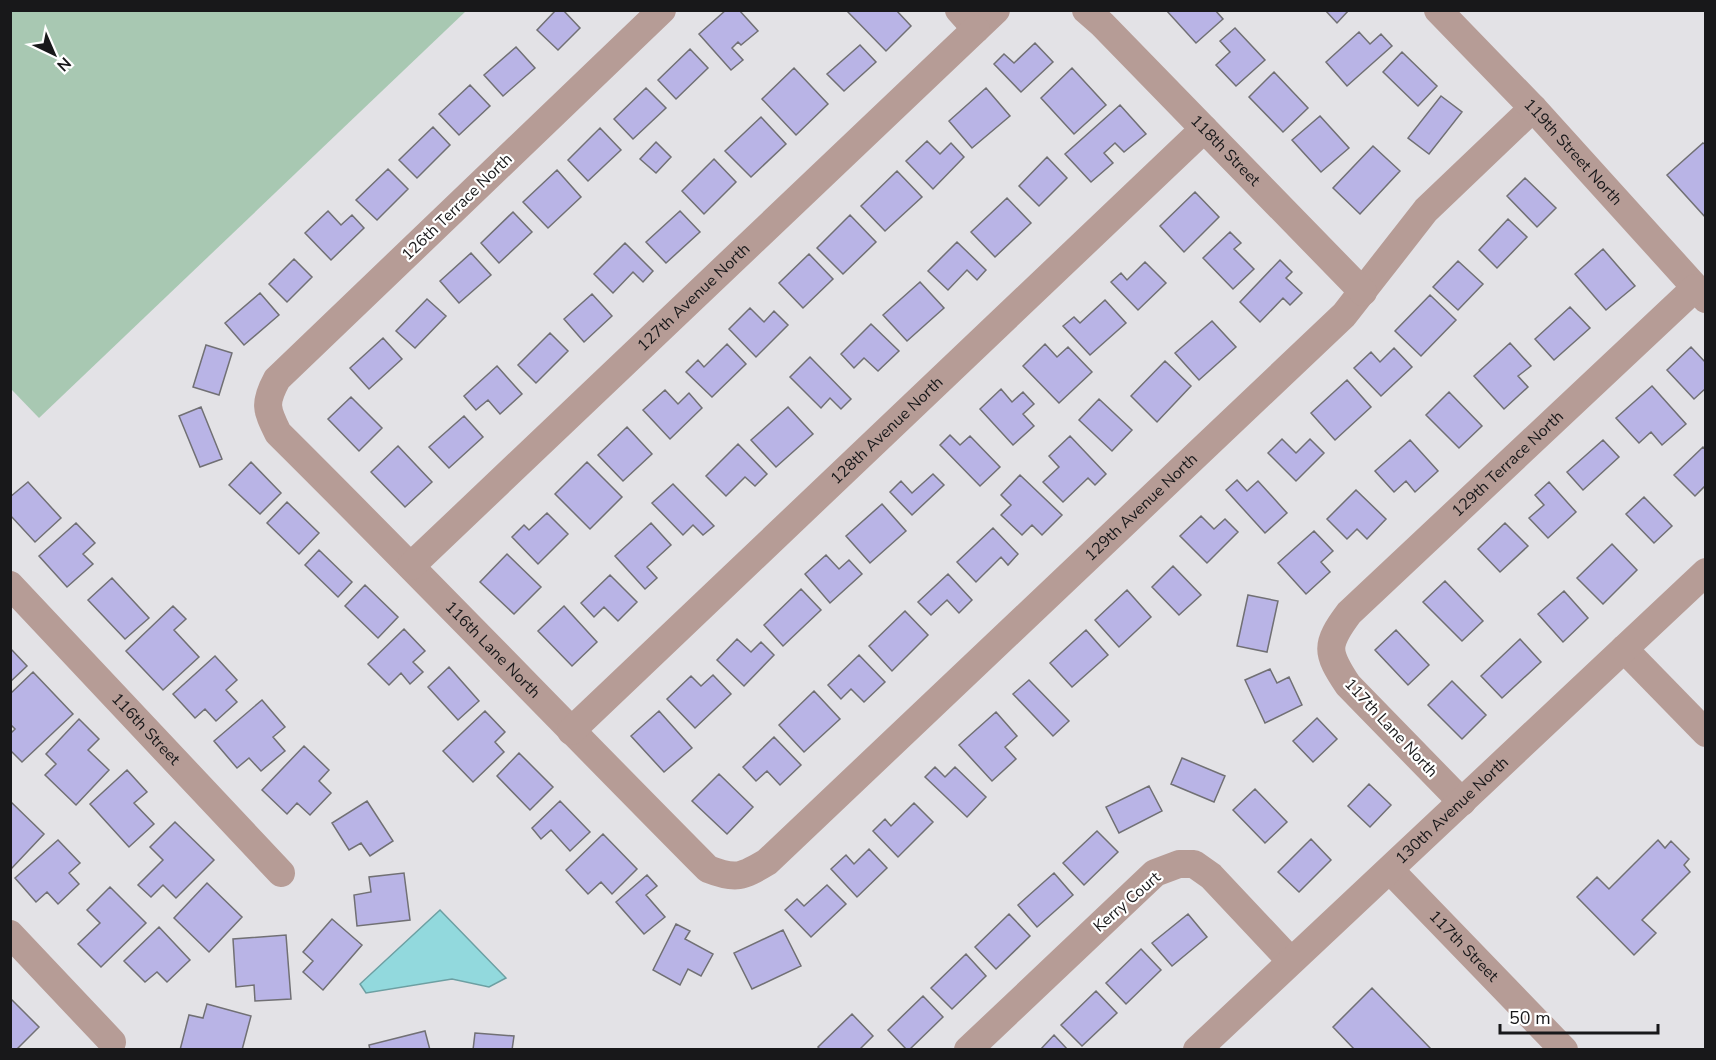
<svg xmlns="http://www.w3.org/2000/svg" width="1716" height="1060" viewBox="0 0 1716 1060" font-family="'Nunito Sans',sans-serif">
<rect width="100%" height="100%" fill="#e3e2e6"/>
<!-- green -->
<path fill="#a8c8b2" d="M11 10H466V11L39 418 11 389Z"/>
<!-- water -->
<path fill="#92d9dd" stroke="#6d9fa2" stroke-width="1.5" d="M440 910 506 978 489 987 452 979 366 993 360 984Z"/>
<!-- building -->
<path fill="#b9b4e6" stroke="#717074" stroke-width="1.5" d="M556 10H563L580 28 558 50 537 30Z
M726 10H739L758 31 741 45 738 42 732 48 743 60 731 70 699 34Z
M846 10H896L911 26 886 51Z
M1166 10H1215L1223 19 1196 43Z
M1325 10H1349L1337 23Z
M1235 28 1265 60 1236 86 1216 65 1230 52 1220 41Z
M1359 32 1370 44 1381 34 1392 46 1347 86 1326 62Z
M1035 43 1053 62 1021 92 994 64 1004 54 1014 63Z
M860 45 876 62 844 91 827 74Z
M516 47 535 68 503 96 484 75Z
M690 49 708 68 676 99 658 80Z
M1402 52 1437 86 1418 106 1383 72Z
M794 68 828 104 796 135 762 99Z
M1072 68 1106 105 1074 134 1041 98Z
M1274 72 1308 108 1283 132 1249 97Z
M470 85 490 106 459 135 439 114Z
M646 88 666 108 633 139 614 119Z
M986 88 1010 116 972 148 949 121Z
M1441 96 1462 112 1429 154 1408 138Z
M1120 105 1146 134 1124 152 1115 143 1104 153 1113 163 1091 182 1065 154Z
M1320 116 1349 148 1321 172 1292 140Z
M761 117 786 144 751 177 725 151Z
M433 127 450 145 417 178 399 160Z
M600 128 621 150 588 181 568 160Z
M927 141 940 154 951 143 964 157 933 189 906 161Z
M656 142 671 157 656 173 640 159Z
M1703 143 1706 145V218L1667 175Z
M1373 146 1400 171 1360 214 1333 188Z
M1047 157 1067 178 1039 206 1019 186Z
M714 159 736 182 704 214 682 191Z
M388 169 408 189 377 220 356 200Z
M557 170 581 197 548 228 523 202Z
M897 171 922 197 885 231 861 206Z
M1525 178 1556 208 1537 227 1507 196Z
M1195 192 1219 217 1184 252 1160 226Z
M1007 198 1031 223 995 257 971 232Z
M328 211 341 225 352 215 364 228 331 260 305 233Z
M680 211 700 232 666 263 646 242Z
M513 212 532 232 499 263 481 243Z
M850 215 876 242 843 274 817 248Z
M1508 219 1527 237 1497 268 1479 250Z
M1230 232 1241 243 1234 249 1254 269 1233 289 1203 258Z
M957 242 986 270 977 280 967 270 948 290 928 271Z
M625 243 653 271 643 282 633 272 613 293 594 274Z
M1603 249 1635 286 1606 310 1575 274Z
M471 253 491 275 459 303 440 281Z
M809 254 833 279 803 308 779 283Z
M294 259 312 277 287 302 269 284Z
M1280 260 1292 272 1286 278 1302 293 1290 305 1283 298 1260 322 1240 302Z
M1458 261 1483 284 1458 310 1433 287Z
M1145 262 1166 283 1138 310 1111 282 1121 273 1127 280Z
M920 282 944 308 907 341 883 315Z
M260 293 279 315 244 345 225 323Z
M592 294 612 316 584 342 564 319Z
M1430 295 1456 320 1421 356 1395 331Z
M427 299 446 316 415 348 396 331Z
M1105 300 1126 323 1090 355 1063 326 1074 317 1080 323Z
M1570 307 1590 328 1554 360 1535 339Z
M750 308 764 322 774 311 788 325 756 357 729 329Z
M1212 321 1236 347 1199 380 1175 353Z
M871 324 899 351 878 371 864 358 854 368 841 354Z
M550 333 568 351 536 383 518 365Z
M383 338 402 359 369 389 350 368Z
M1510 343 1531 366 1518 376 1528 387 1504 409 1474 376Z
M727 344 746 364 712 397 686 372 698 360 704 367Z
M1045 344 1057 357 1068 347 1092 372 1059 403 1023 366Z
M206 345 232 353 219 395 193 387Z
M1691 347 1706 363V388L1694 399 1667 370Z
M1394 348 1412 367 1381 396 1354 368 1371 352 1380 362Z
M810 357 851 399 841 409 830 398 821 408 790 377Z
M1165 361 1191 386 1157 422 1131 396Z
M497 366 522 394 500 414 488 400 476 410 464 396Z
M1347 380 1371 407 1335 440 1311 413Z
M1652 386 1686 424 1662 445 1651 432 1639 443 1616 418Z
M1001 389 1012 402 1023 392 1034 404 1023 414 1034 426 1013 445 980 409Z
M665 390 678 404 689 393 702 408 670 439 643 410Z
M1449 392 1482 426 1459 448 1426 415Z
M351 397 382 428 359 451 328 419Z
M1099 399 1132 430 1112 451 1079 420Z
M201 407 222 459 200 467 179 416Z
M788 407 813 434 776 467 751 440Z
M464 416 483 437 449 468 429 447Z
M627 427 652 454 623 481 598 455Z
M950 435 960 445 970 436 1000 467 980 486 940 445Z
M1070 436 1106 474 1095 485 1088 478 1063 502 1043 482 1059 467 1049 456Z
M1282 439 1296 453 1310 439 1324 453 1296 481 1268 453Z
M1410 440 1438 471 1415 492 1406 481 1394 492 1375 471Z
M1603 440 1619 457 1583 490 1567 472Z
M738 444 767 474 755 486 745 477 726 496 706 476Z
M398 446 432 482 405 507 371 472Z
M1703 447 1706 450V488L1704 487 1695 496 1674 475Z
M251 462 281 493 260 514 229 485Z
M587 462 622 497 590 529 555 494Z
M933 474 944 485 912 515 890 492 901 481 912 493Z
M1020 475 1062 515 1042 535 1032 525 1022 535 1001 515 1011 505 1001 495Z
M1237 480 1247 491 1258 481 1287 513 1265 533 1226 490Z
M28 482 61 518 35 542 10 515V497Z
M1549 482 1576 512 1548 538 1529 518 1544 505 1535 495Z
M673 484 714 526 703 535 693 525 683 535 652 503Z
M1356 490 1386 519 1367 539 1357 529 1347 539 1327 519Z
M1644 497 1672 526 1654 543 1626 514Z
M287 502 319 533 299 554 267 523Z
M882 504 906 531 870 563 846 536Z
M547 513 568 534 538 564 512 537 524 525 529 530Z
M1201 516 1214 529 1225 519 1238 532 1207 563 1180 536Z
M76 523 95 543 83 554 93 564 67 587 39 556Z
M651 523 671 545 647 567 657 578 645 589 615 556Z
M1505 523 1528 546 1500 572 1478 549Z
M993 528 1018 554 1008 565 1001 557 976 582 957 562Z
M1314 531 1333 551 1321 562 1330 572 1306 594 1278 563Z
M1612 544 1637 570 1603 604 1577 578Z
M319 550 352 582 338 597 305 565Z
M507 554 541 587 514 614 480 582Z
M826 555 839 569 849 560 862 574 830 603 805 574Z
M1173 566 1201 595 1179 615 1152 587Z
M948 574 972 600 959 613 947 600 931 615 918 602Z
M610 575 637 602 618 621 604 607 594 617 581 603Z
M112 578 149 618 125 639 88 600Z
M1445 581 1483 621 1462 641 1423 602Z
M365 585 398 617 378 638 345 606Z
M801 589 821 610 783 646 764 625Z
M1127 590 1151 617 1119 647 1095 620Z
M1564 591 1588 618 1563 642 1538 614Z
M1248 595 1278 601 1267 652 1237 646Z
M173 606 186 619 174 630 199 657 163 690 126 651Z
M564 606 597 642 572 666 538 631Z
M905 611 928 635 892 671 869 646Z
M404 629 425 651 413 662 423 672 410 684 401 673 389 685 368 664Z
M1086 630 1108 655 1072 687 1050 663Z
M1396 630 1429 665 1408 685 1375 650Z
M737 639 751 652 761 642 774 655 744 686 717 660Z
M1520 639 1541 662 1502 698 1481 676Z
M10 648 27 666 10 682Z
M859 655 885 682 864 702 851 689 841 699 828 685Z
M215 656 237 680 226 690 237 702 216 721 205 709 195 718 173 694Z
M449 667 479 701 458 720 428 687Z
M1270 669 1277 683 1289 677 1302 705 1265 723 1245 680Z
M33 672 73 714 22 762 10 750V734L15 729 10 724V694Z
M713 675 731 694 695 728 667 699 691 676 701 686Z
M1029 680 1069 721 1053 736 1013 694Z
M1452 681 1486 715 1462 739 1428 705Z
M814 691 840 719 804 752 779 725Z
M262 700 285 727 273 737 285 751 261 771 249 758 237 768 214 741Z
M485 711 505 732 495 742 504 752 473 782 443 751Z
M659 711 692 748 664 772 631 736Z
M996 712 1017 736 1005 747 1016 759 992 781 959 745Z
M1317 718 1337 739 1313 762 1293 741Z
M79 719 99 739 88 750 109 770 76 805 45 775 56 764 46 754Z
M774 737 801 765 780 785 767 771 756 781 743 767Z
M304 746 329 770 319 781 331 793 310 815 297 803 287 814 262 790Z
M519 753 553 787 530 810 497 776Z
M1182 758 1225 776 1214 802 1171 784Z
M935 767 945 777 955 767 986 797 967 817 925 777Z
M127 770 147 792 134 803 154 824 129 847 90 804Z
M719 774 753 807 727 834 692 801Z
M1369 784 1391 805 1370 827 1348 806Z
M1149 786 1162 811 1119 833 1106 807Z
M1255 789 1287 822 1265 843 1233 810Z
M10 801 44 834 12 868 10 866Z
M367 801 393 841 370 856 361 843 349 850 332 823Z
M560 801 590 832 570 851 551 830 541 839 532 828Z
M914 803 933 822 898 857 873 831 885 819 891 826Z
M175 822 214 860 176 898 163 885 151 897 138 885 163 860 150 847Z
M1097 831 1118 852 1084 885 1063 863Z
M603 834 637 869 612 894 601 882 588 894 566 870Z
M1311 839 1331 860 1299 892 1278 872Z
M58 840 80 863 69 873 79 884 58 904 47 892 36 902 15 878Z
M1658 840 1665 848 1671 841 1689 859 1684 865 1690 872 1642 920 1656 933 1634 955 1577 897 1597 877 1609 889Z
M869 849 887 868 857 897 831 869 846 855 854 864Z
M404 873 410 920 357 926 354 895 371 892 369 877Z
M1054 873 1073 895 1037 927 1018 905Z
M647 875 657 886 646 895 665 917 644 934 616 902Z
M207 883 242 917 209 952 174 918Z
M827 885 846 904 811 937 785 910 797 899 804 906Z
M110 887 146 923 101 967 78 944 100 923 87 910Z
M1009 914 1030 936 996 969 975 947Z
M1188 914 1207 937 1172 966 1152 943Z
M332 919 362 945 323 990 303 972 313 961 303 952Z
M676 924 690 931 685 939 713 954 701 976 688 969 680 985 653 970Z
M159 927 190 960 167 982 157 972 145 982 124 961Z
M783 930 801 966 752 989 734 953Z
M286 935 291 999 255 1001 254 985 236 987 233 939Z
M1141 949 1161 970 1126 1004 1106 983Z
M966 954 986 976 952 1009 931 988Z
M1372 988 1431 1049 1355 1050 1333 1027Z
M1096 991 1117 1013 1082 1046 1061 1025Z
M923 996 943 1017 909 1050H907L888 1030Z
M10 998 39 1027 16 1050H10Z
M207 1004 251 1016 242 1050H180L189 1015 203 1018Z
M852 1014 873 1036 859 1050H821L818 1047Z
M425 1031 430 1050H370L369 1045Z
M475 1033 514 1036 512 1050H473Z
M1054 1035 1068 1050H1040Z"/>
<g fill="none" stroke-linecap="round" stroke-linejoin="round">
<!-- minor -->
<g stroke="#b69c96" stroke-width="28">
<path id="s1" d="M662 10 277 379C264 403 266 409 278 433 423 577 564 724 708 869 736 880 742 877 767 862L1344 315 1426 210 1533 108"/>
<path d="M959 10 976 29 996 10"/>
<path id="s2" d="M1086 10 1102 24 1363 292"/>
<path id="s3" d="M1438 10 1533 108 1706 299"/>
<path id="s4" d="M411 566 976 29"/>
<path id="s5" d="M10 585 281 873"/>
<path d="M1624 649 1706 733"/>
<path id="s6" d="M571 731 1204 129"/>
<path id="s7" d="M1462 802 1348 685C1326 652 1325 645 1349 613L1695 288"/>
<path id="s8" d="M1390 870 1564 1050"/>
<path d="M10 934 112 1042"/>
<path d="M968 1050 1155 873 1179 864H1194L1211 876 1290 960"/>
<path id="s9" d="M1197 1050 1706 572"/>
</g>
</g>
<g text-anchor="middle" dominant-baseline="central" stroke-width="4.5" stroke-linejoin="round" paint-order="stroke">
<!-- street labels -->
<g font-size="16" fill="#18181a" stroke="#fff">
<text stroke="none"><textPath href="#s2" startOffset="198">118th Street</textPath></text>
<text stroke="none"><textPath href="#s3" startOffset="196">119th Street North</textPath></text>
<text transform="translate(457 207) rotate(-44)">126th Terrace North</text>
<text stroke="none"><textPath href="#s4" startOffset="390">127th Avenue North</textPath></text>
<text stroke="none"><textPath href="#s6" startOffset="436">128th Avenue North</textPath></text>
<text stroke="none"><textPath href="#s7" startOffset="462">129th Terrace North</textPath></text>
<text stroke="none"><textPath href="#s1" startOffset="1782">129th Avenue North</textPath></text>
<text stroke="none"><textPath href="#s1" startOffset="896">116th Lane North</textPath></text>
<text transform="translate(1391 728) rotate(47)">117th Lane North</text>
<text stroke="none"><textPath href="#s5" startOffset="198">116th Street</textPath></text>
<text stroke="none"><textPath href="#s9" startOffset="350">130th Avenue North</textPath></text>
<text transform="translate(1127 902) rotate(-41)">Kerry Court</text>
<text stroke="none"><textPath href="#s8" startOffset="106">117th Street</textPath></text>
</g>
</g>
<!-- border -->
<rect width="1716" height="1060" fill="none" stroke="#18181a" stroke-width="24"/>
<!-- north arrow -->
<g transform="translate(54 54) rotate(136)" stroke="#ffffff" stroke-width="4.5" paint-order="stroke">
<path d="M0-4.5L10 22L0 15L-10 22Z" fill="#18181a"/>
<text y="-9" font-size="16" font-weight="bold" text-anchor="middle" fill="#18181a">N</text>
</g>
<!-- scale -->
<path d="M1500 1024v9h158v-9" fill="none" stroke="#18181a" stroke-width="3"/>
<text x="1509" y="1024" font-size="18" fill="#18181a" stroke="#ffffff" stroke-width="4.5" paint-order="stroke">50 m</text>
</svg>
